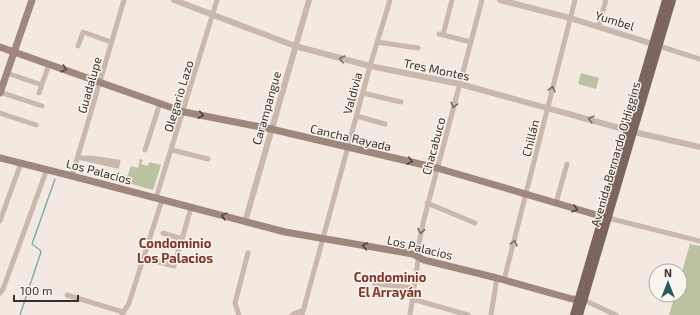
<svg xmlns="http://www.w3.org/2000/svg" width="700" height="315" viewBox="0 0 700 315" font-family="'Exo 2',sans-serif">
<rect width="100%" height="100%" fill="#f3e9e1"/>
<!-- green -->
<path fill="#bac2a1" d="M581 73 599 78 596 89 578 84Z
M140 159 143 160 141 164 148 166 149 162 161 165 153 190 125 182 131 166 138 168Z
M690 244 700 246V315H669L675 295H680V278Z"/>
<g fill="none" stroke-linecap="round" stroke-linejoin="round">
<!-- stream -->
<path stroke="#81afad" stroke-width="1.5" d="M20 315 41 252 40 250 32 244 55 179"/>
<!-- minor -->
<path stroke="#cbb8ad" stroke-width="5" d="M598 27 606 0
M439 34 471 42
M443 35 452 0
M377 42 418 48
M78 46 83 32 111 42
M659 46 700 59
M7 73 42 85
M0 92 42 106
M39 93 49 64
M363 93 401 102
M0 113 36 125
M357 116 385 124
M145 150 160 103
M172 150 208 159
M78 157 117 166 118 162 91 158H86
M72 176 124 0
M156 198 217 0
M427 203 475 223
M556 203 567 164
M608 218 700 241
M0 221 21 163
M163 233 182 239
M155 261 174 266 191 208
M504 280 575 0
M374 283C388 286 400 286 414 288
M0 293 3 289 47 169
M67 295 123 312
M412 299 468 315
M584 300 616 315
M122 315 129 303 162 200
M239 315 235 303 248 253
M292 315 303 310
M302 315 370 66 390 0
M410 315 418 261V248L424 219 482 0
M491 315 497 278"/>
<!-- tertiary -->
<path stroke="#cbb8ad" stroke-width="6" d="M174 0 295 46 370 66 460 84 634 132 700 147
M500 0 570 18 656 45
M245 222 309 0"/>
<!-- secondary -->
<path stroke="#9f877e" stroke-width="7" d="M0 47 184 112 271 129 437 168 607 218
M0 93 32 0
M0 158 72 176 285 232 413 254 424 260 497 278 572 299 584 300"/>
<!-- primary -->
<path stroke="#7b655d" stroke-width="8" d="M574 315 666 0
M579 315 672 0"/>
</g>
<!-- one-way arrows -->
<defs><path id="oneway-chevron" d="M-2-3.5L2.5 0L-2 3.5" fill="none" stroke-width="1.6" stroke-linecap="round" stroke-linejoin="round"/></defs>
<g stroke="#7b6d66">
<use href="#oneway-chevron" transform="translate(342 59) rotate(-166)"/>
<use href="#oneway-chevron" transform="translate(552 89) rotate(-76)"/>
<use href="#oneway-chevron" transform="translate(454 105) rotate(105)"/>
<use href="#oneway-chevron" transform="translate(591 119) rotate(-164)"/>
<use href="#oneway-chevron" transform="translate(421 231) rotate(101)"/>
<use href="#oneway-chevron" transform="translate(514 243) rotate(-75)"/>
</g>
<g stroke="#534540">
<use href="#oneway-chevron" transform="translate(64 69) rotate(19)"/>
<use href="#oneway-chevron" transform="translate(201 115) rotate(11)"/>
<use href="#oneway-chevron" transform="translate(410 161) rotate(13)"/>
<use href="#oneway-chevron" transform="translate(575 209) rotate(16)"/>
<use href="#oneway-chevron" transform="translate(224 216) rotate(-165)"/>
<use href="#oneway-chevron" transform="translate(365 246) rotate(-170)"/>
</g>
<g text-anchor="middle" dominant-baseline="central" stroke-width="3" stroke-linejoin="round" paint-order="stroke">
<!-- street labels -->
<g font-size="12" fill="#3a2f2b" stroke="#faf4ee">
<text transform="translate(615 20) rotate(17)">Yumbel</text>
<text transform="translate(437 69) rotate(12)">Tres Montes</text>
<text transform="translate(89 85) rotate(-74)">Guadalupe</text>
<text transform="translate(352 93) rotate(-75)">Valdivia</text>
<text transform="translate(178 96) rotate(-73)">Olegario Lazo</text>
<text transform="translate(266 108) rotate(-74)">Carampangue</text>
<text transform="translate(351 137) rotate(13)">Cancha Rayada</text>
<text transform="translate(530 138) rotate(-76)">Chillán</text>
<text transform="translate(433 146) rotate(-75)">Chacabuco</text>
<text transform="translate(615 154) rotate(-74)">Avenida Bernardo O'Higgins</text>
<text transform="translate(99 171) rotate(15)">Los Palacios</text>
<text transform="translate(420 247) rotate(14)">Los Palacios</text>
</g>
<!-- neighbourhood labels -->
<g font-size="13" font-weight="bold" fill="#873527" stroke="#faf4ee">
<text x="175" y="243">Condominio<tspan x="175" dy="15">Los Palacios</tspan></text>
<text x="390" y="277">Condominio<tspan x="390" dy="15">El Arrayán</tspan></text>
</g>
</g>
<!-- north arrow -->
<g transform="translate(668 283)"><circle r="19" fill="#faf4ee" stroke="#ada5a0"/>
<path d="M0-3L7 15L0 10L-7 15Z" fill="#225b5a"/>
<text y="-6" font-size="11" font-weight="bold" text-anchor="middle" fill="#3a2f2b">N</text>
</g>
<!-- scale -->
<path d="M14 295v6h64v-6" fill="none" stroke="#3a2f2b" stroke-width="2"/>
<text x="20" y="295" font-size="12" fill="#3a2f2b" stroke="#faf4ee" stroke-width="3" paint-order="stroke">100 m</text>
</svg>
